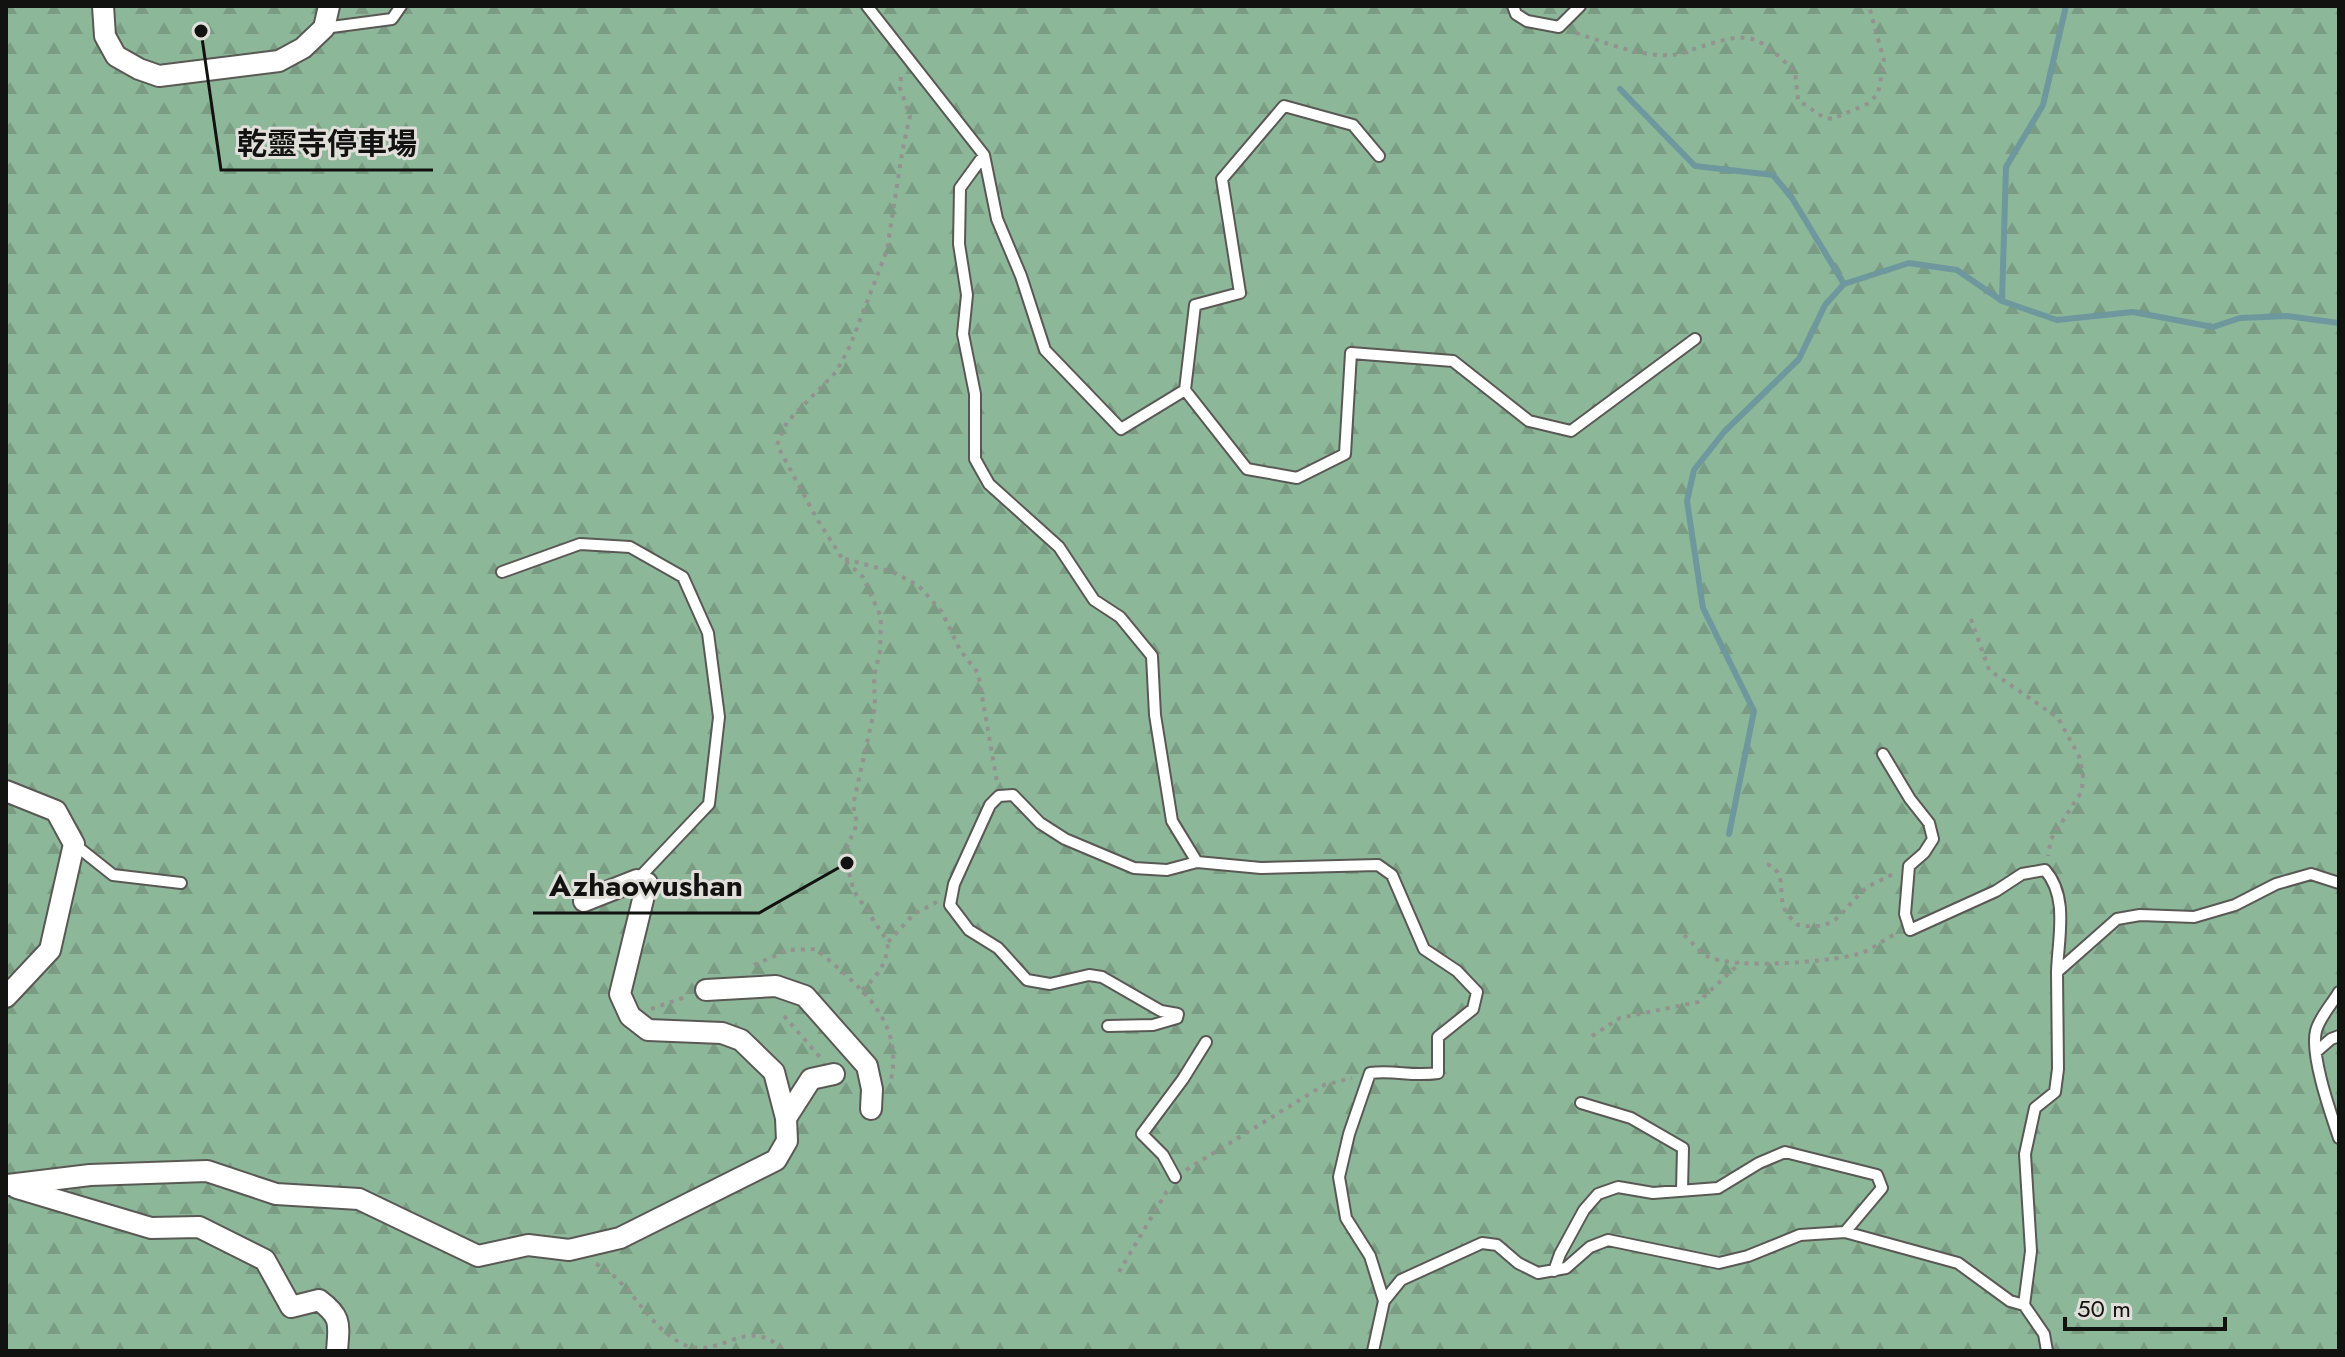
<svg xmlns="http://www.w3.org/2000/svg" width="2345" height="1357" viewBox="0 0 2345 1357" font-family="Jost,'Noto Sans TC',sans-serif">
<defs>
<pattern id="forest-firs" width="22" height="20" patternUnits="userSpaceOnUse" patternTransform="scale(2)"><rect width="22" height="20" fill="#8db799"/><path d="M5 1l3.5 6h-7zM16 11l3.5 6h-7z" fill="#799c83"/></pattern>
</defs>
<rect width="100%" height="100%" fill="#e0dfda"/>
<!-- forest -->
<path fill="url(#forest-firs)" d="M6 6H2339V1351H6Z"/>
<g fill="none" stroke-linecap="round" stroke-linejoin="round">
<!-- stream -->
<path stroke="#6e989d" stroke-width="6" d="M1620 89 1695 166 1773 175 1792 198 1844 284
M2002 301 2006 167 2043 105 2066 6
M1729 834 1754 711 1703 608 1687 501 1694 470 1724 432 1799 359 1825 305 1844 284 1909 263 1957 270 2002 301 2057 320 2133 312 2213 327 2240 318 2287 316 2339 323"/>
<!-- lane casing -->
<g stroke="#5a5855" stroke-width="14">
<path id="lane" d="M867 6 984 155 997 219 1021 276 1045 350 1121 429 1185 390 1195 305 1240 293 1222 179 1284 106 1353 125 1379 156
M1513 6 1516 14 1527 21 1559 27 1580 6
M324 28 392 19 401 6
M984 155 960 188 959 244 967 295 963 334 975 394V459L989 484 1059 547 1094 600 1120 617 1152 656 1155 715 1172 821 1197 862 1261 868 1378 865 1392 875 1424 949 1457 971 1477 992 1473 1009 1438 1037V1073C1411 1077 1397 1070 1370 1073L1349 1134 1339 1177 1346 1218 1370 1256 1384 1301 1373 1351
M1185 390 1247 469 1297 478 1345 454 1351 353 1453 361 1529 421 1571 431 1695 339
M502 572 580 544 630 547 683 577 708 633 719 717 709 804 637 880
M1883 754 1910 799 1929 823 1933 839 1924 853 1909 866 1905 914 1910 930 1996 891 2022 874 2045 870C2069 897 2058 938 2057 972
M74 844 113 875 181 883
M2339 992C2332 1004 2319 1018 2316 1031 2310 1055 2331 1114 2339 1138
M1108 1026 1153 1025 1177 1018 1178 1014 1161 1011 1102 977 1089 975 1050 984 1027 980 998 948 969 930 950 905 954 884 990 805 999 796 1013 795 1040 823 1065 839 1134 868 1167 870 1197 862
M2316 1052 2331 1039 2339 1036
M1581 1103 1631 1118 1683 1148 1682 1190
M1175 1177 1163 1155 1142 1134 1183 1079 1206 1042
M1554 1271 1560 1254 1584 1210 1598 1194 1618 1187 1653 1193 1718 1188 1759 1163 1785 1152 1877 1175 1882 1188 1845 1232
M1384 1301 1401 1280 1482 1243 1497 1245 1518 1263 1538 1273 1566 1268 1590 1247 1608 1240 1719 1263 1748 1256 1800 1235 1845 1232 1958 1263 2010 1301 2024 1305 2044 1334 2047 1351
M2024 1305 2031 1251 2025 1154 2035 1108 2055 1092 2058 1069 2057 972 2117 919 2140 915 2194 917 2235 905 2276 884 2311 874 2339 883"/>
</g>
<!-- street casing -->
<g stroke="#5a5855" stroke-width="24">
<path id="street" d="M103 6 105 36 116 56 139 69 159 76 279 61 303 48 324 28 329 6
M6 791 56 811 74 844 50 950 6 997
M706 990 776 986 805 996 867 1066 872 1089 871 1109
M786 1118 811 1079 834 1074
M8 1185 90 1175 207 1171 276 1194 359 1199 478 1256 528 1245 569 1250 620 1238 776 1160 787 1141 786 1118 774 1072 741 1040 722 1033 648 1030 630 1016 620 994 647 883 637 880 584 901
M17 1188 151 1228 199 1227 265 1260 291 1307 319 1300C342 1317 339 1324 337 1351"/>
</g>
<!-- path -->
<path stroke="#92928e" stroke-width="4" stroke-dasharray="4 6" stroke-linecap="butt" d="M1576 33C1604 42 1643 58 1673 55 1682 54 1693 49 1703 46 1754 30 1756 36 1795 71L1798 100 1823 117 1832 119 1867 104 1878 94 1884 61 1869 6
M901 77 900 88 910 116 902 153 887 250 850 346 836 372 787 422 777 445 817 519 842 558 863 577 881 617 880 651 874 677 875 707 853 805 857 824 844 854 854 891 888 942 914 914 937 902
M845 559 893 572 919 586 942 612 960 650 978 673 997 782
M1971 619 1989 670 2058 718 2079 756 2083 773 2082 791 2051 839 2048 856
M1767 864C1788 873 1777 893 1785 910 1787 915 1794 921 1798 925 1839 931 1838 913 1865 889 1873 883 1884 879 1893 874
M1684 935C1691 941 1699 952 1707 956 1732 970 1829 962 1858 954 1871 951 1883 939 1896 934
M754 965 788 950 816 949C858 986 904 1018 891 1080
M862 990C878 975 887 964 888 942
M651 1009 688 996
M784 1016 820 1057
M1592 1036 1620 1018 1698 1002 1740 963
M1186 1170 1324 1085 1352 1078
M596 1264C633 1282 647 1329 687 1346 726 1357 746 1314 785 1351
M1119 1272 1167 1191"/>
<!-- lane -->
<use href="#lane" stroke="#fff" stroke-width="10"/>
<!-- street -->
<use href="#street" stroke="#fff" stroke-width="20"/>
</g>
<!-- callouts -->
<path fill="none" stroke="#121210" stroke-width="3" d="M201 31L221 170H433M847 863L759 913H533"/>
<g fill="#121210" stroke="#e0dfda" stroke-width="3">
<circle cx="201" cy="31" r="8"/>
<circle cx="847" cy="863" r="8"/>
</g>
<g font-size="30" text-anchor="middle" font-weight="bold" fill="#121210" stroke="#e0dfda" stroke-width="6" stroke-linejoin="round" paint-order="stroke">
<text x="327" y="154">乾靈寺停車場</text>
<text x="646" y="896">Azhaowushan</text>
</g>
<!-- border -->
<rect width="2345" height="1357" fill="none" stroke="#121210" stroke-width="16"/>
<!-- scale -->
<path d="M2065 1317v12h160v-12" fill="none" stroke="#121210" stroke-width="4"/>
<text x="2077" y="1317" font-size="24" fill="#121210" stroke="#e0dfda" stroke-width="6" paint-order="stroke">50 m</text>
</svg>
